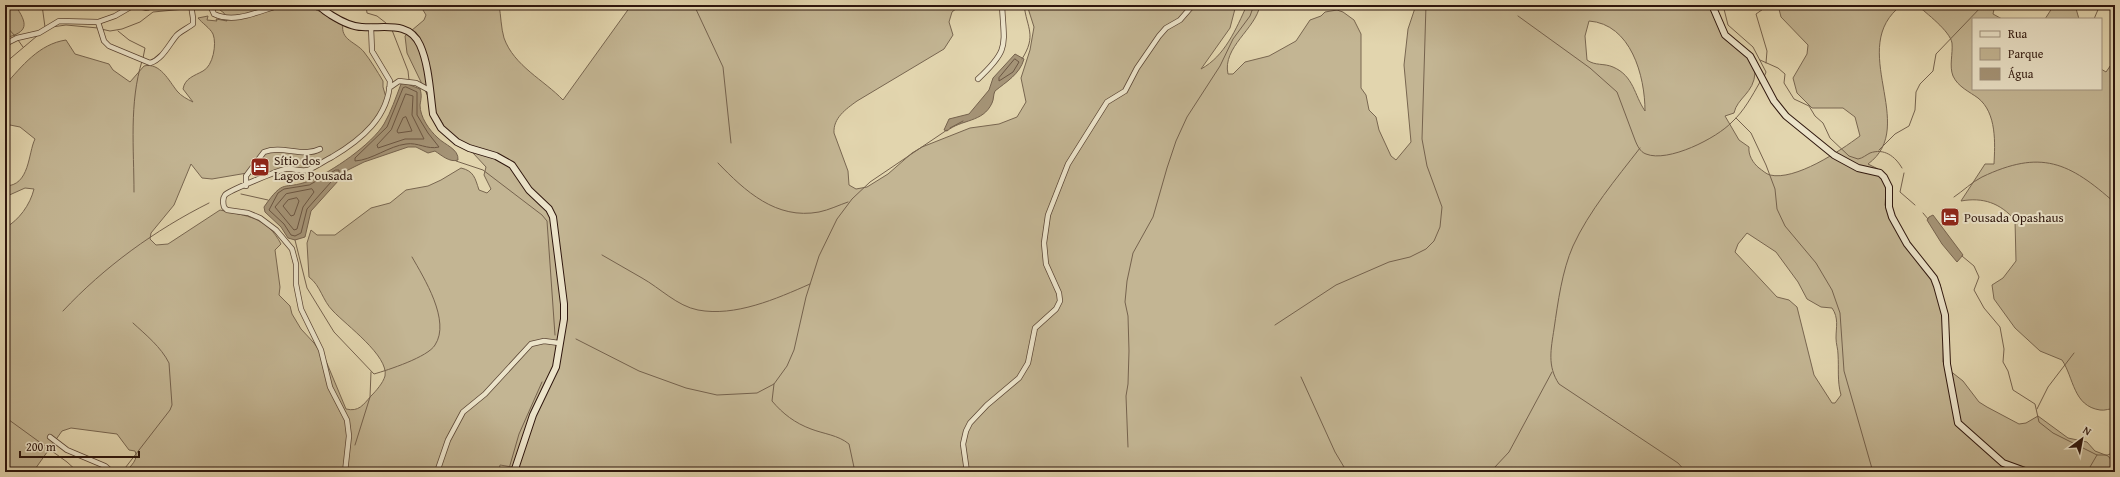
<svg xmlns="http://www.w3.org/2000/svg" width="2120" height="477" viewBox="0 0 2120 477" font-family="'Gentium Book Plus',serif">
<rect width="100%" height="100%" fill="#e2d5ae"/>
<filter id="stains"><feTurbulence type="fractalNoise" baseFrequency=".005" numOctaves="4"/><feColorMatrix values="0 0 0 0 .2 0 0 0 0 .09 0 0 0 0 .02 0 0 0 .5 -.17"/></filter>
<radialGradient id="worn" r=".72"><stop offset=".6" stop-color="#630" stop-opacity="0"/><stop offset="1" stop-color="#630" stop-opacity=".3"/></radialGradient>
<!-- green -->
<path fill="#c3b593" stroke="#786650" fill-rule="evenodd" d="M5 5H15C28 24 29 32 5 38Z
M216 5H318L316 10 325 13 343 24C340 40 356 42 364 52 371 61 377 71 383 81V87L387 101 377 122 361 139 309 170 289 168 263 176 253 172 212 179 202 178 191 164 174 205 151 233 150 239 156 245 168 244 220 210C247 216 267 217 281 244L275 250 280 287 279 295 290 306 292 314 301 329 314 343 326 361 346 409C359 412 363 405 371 396 376 391 383 383 385 376 389 356 346 325 333 311 322 300 321 286 309 277L307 243 311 230 317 235H335L371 208 390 203 406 190 428 186 441 180 461 168C474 171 475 178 479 190L487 193 491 189 484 175 486 167 473 153 447 136 443 124 435 111 407 53 405 36 424 20 426 15 420 5H499C501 16 501 28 504 38 514 66 544 80 563 100L630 7 635 5H958L957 8 952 12 949 22 953 35 944 49 857 101C846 109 833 118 834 133L848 171 849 185 856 189 867 187 888 174 912 153 922 147 970 128 999 124 1017 117 1026 102 1021 78 1030 50 1034 27 1027 5H1236L1230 28 1201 69C1225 56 1236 29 1247 5H1260C1256 29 1222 47 1228 74H1233L1245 62 1269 56 1296 41 1310 20 1321 16 1325 12 1337 10 1343 12 1354 20 1361 34V88L1366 95 1369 110 1376 117 1379 130 1391 156 1396 160 1411 142 1404 65 1408 29 1416 5H1712C1714 11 1715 20 1718 26 1726 39 1756 54 1755 73 1754 93 1737 98 1734 113L1725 116 1739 140 1749 147C1748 155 1753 163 1759 168 1762 170 1766 174 1770 175 1795 181 1840 151 1860 136L1855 117 1843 108H1812L1797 93 1793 78 1807 54 1808 45 1781 17 1778 5H1902C1845 47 1920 126 1868 164L1878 169 1887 178 1885 205 1900 238 1913 256 1932 273 1939 282 1941 288 1944 318 1943 362 1949 370 1963 381 1979 402 1987 407 2019 424 2026 423 2038 416 2068 438 2087 442 2095 451 2108 456 2113 462 2115 472H518V468L500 465 499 472H125C131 466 139 459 135 451L129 450 117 434 71 428 62 431 33 472H5V228C19 220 30 205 34 189L25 188 5 197V186C30 186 28 153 35 139L20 127 5 124V85C22 66 39 44 66 40L75 54 109 64 113 70 130 82 144 66C160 62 169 81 177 91 181 96 187 99 193 102L183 89C185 78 194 76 203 71 213 66 217 44 213 34 210 28 202 23 198 18L208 16 207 20 217 21 216 19 227 21 224 13 216 7ZM1589 21C1631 24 1645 76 1645 111 1634 95 1634 76 1613 67 1604 63 1595 66 1587 60L1585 36ZM1747 233 1776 252 1798 282 1807 299 1821 307 1832 308C1839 318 1836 327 1836 338 1836 344 1838 349 1838 354 1839 369 1837 381 1841 395L1835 403H1832L1814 375 1797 307 1789 300 1777 297 1735 252 1738 244Z
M1917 5H1995L1993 14 2002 19H1973V89H2101V69L2106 72 2115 59V409C2110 408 2105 411 2100 410 2073 406 2074 378 2062 360L2040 351 2015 328 1994 299 1992 285 2003 278 2016 261 2015 220C2000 203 1983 197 1961 201L1985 164H1994C1995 144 1997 113 1978 98 1970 92 1958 87 1953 76 1949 66 1953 54 1952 43 1950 31 1926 13 1917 5Z
M2054 5H2075L2079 19H2045Z"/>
<!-- water -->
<path fill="#a59477" stroke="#75624d" d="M1015 54 1024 59C1020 74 1006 82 995 91 993 95 994 99 992 103 983 123 961 119 947 131L944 130 949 119 969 114 989 90 993 78Z
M405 83 420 89C422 95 421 99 420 105 420 117 429 130 438 138 445 145 459 149 458 160 450 163 441 155 435 151L428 153 416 147H408L364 162 348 170 311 211 305 237 295 240 288 238 281 227 265 212 264 207C285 177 282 191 309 181 332 172 372 144 384 124 391 112 396 97 401 84Z
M1933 215 1963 255 1957 262 1942 244 1927 220 1929 217Z"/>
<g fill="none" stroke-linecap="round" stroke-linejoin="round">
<!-- shore -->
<path stroke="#6a5542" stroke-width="1" d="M1015 59 1019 62 1013 72 999 81V78Z
M406 87 417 92V115L428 133 439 147C427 150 418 142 406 144 389 146 372 160 355 161V158L387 127 403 88Z
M406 94 413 96 412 115 424 139H405L378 148 377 145 391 130Z
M406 117 412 131 398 133 397 131 403 118Z
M336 170H339V173L307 209 301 233 295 236 291 235 284 224 269 210 278 193 284 189 309 185Z
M312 189 314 192 303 207 297 229 294 230 275 207 286 194Z
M297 198 299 201 294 215 291 216 283 206 288 200Z"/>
<!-- stream -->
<path stroke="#75624d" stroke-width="1" d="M42 5 45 27
M366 5 367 13 377 16 386 23
M694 5 723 67 731 143
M1723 5 1728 25 1753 47 1766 72 1764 77
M1518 16 1590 68 1617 92 1635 140C1637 145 1640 152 1646 154 1668 163 1717 138 1732 122 1744 111 1752 96 1760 82
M2094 19 2100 5
M5 25 16 37
M52 27 66 25 98 28
M101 29 110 31 122 29 140 22 153 12 185 9
M392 30 408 71 409 80
M118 31 129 40 145 48 143 58
M18 40 23 47
M1022 59C1037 35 1027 29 1024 5
M1760 60 1778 68 1785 74 1784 83 1794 99 1809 106 1815 116 1823 123 1830 138 1849 156 1858 159C1863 158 1866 155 1870 153 1884 148 1895 156 1902 168
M5 63 37 36
M1766 63 1767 51 1756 14 1769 5
M1736 118 1751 133 1766 165 1775 189 1777 209 1785 226 1816 263 1832 290 1840 313 1844 371 1873 472
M950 128 963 121
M1640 148C1616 179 1589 211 1573 246 1562 271 1558 302 1554 329 1551 349 1547 366 1559 384L1678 463 1686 472
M1879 150 1895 134 1909 126 1915 110 1916 92 1920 84 1933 71 1936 54 1983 5
M456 161 483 170 542 215 547 221 555 335
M718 163C745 191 776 220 819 212 829 210 839 205 848 202
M1904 173 1900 192 1915 205
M134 192C134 149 129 103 142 61
M241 194 268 200
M1954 197C1963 191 1972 182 1982 177 2041 149 2069 162 2115 203
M1923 213 1928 219
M295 240 307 288 334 332 374 374C388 370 428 357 435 345 451 321 424 278 412 257
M602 255C615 263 629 270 642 278 660 288 677 306 698 310 735 317 776 299 810 284
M1962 256 1974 266 1979 277 1974 290 1984 308 2000 327 2004 349 2003 362 2008 371 2013 390 2035 404 2039 422 2053 433 2097 455H2108L2115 451
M63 311C104 267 155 230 209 203
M1275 325 1336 285 1389 262 1410 257 1426 249 1434 241 1440 227 1442 207 1427 166 1422 139 1426 5
M576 339 639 371 686 388 717 395 757 393 774 384 787 366 794 350 806 297 819 256 837 219 852 199 870 182 947 130
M1301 377 1335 452 1347 472
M774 384 772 401C783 414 795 423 811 429 824 434 838 435 849 444L855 472
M2037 409 2048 387 2074 353
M5 417 67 462 78 472
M355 445 370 397 371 372
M1128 447 1126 396 1128 384 1129 351 1128 316 1125 302 1127 281 1133 253 1153 217 1167 168 1176 141 1187 117 1220 66 1233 39 1250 16 1254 5
M122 472 170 410 172 405 169 363C161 347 146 335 133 323
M508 472 519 434 542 382
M1487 472 1494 468 1509 452 1552 372
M2090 472V467L2097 455"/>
<!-- street casing -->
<g stroke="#5b4635" stroke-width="6">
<path id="street" d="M210 5 214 14C235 24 259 11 280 5
M313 5 321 8
M98 22 104 41 109 46 150 63C163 59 169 44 177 35 181 31 188 28 193 24V18L191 5
M5 44 17 38 39 33 59 21 98 22 115 16 134 5 147 8 156 5
M978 79C1010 49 1004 46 1002 5
M389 88 399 81 416 83 429 90
M246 186V176L264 152C283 145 303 158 320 149
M50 437 67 450 105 466 112 472
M345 472 349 436 347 420 330 387 321 350 301 309 296 284V264L292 249 276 230 260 218 248 213 227 210 224 207C223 203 222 199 225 195 228 191 279 170 286 169 293 168 301 172 308 170 316 167 324 161 332 157 361 140 389 117 390 81L372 51 371 27
M437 472 448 440 463 412 485 394 531 344 544 341 559 343
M967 472 963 444 966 431 970 423 987 405 1019 378 1028 363 1035 328 1056 309 1060 301 1059 293 1046 264 1044 243 1048 215 1068 164 1107 102 1125 91 1137 68 1159 36 1166 28 1180 20 1193 5"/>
</g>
<!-- secondary casing -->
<g stroke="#2e160d" stroke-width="8">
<path id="secondary" d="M319 5C322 10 327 12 331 15 339 20 352 27 362 27 383 29 409 20 420 45 429 65 430 92 433 114L441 128 457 142 469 148 496 156 512 165 529 190 549 209 553 217 564 304V319L556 367 533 415 514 472
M1712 5 1725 35 1750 56 1774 101 1786 116 1834 155 1858 168 1880 173 1884 177 1889 187V207L1892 217 1907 244 1934 278 1937 286 1945 315 1947 364 1958 423 2003 463 2025 471 2043 472"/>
</g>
<!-- street -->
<use href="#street" stroke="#ece4ca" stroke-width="4.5"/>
<!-- secondary -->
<use href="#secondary" stroke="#ece4ca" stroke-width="6"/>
</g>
<!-- icons -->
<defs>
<g id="hotel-square" transform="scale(1)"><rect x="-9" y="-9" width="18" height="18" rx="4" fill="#8f2418" stroke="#ece4ca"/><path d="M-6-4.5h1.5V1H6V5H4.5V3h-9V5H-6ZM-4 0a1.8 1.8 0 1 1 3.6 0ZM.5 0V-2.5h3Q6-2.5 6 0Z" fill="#fff"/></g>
</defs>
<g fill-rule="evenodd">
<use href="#hotel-square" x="260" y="167"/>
<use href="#hotel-square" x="1950" y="217"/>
</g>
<g text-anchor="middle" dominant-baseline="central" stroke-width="4" stroke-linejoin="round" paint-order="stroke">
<!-- poi labels -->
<g font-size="13" fill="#2e160d" stroke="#ece4ca" text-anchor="start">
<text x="274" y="160">Sítio dos<tspan x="274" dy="15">Lagos Pousada</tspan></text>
<text x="1964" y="217">Pousada Opashaus</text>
</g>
</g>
<!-- margin -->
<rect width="2120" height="477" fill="none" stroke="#e2d5ae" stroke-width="20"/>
<rect x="6" y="6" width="2108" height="465" fill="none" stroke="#2e160d" stroke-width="2"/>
<rect x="10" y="10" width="2100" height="457" fill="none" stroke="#2e160d"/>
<!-- legend -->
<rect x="1972" y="18" width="130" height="72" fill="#ece4ca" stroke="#a0927e"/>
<rect x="1980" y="31" width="20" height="6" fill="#ece4ca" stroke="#a0927e"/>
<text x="2008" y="38" font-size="12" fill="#2e160d">Rua</text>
<rect x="1980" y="48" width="20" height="12" fill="#c3b593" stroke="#a0927e"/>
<text x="2008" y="58" font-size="12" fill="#2e160d">Parque</text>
<rect x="1980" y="68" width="20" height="12" fill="#a59477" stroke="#a0927e"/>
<text x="2008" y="78" font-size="12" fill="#2e160d">Água</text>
<!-- north arrow -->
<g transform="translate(2082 439) rotate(32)" stroke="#ece4ca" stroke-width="3" paint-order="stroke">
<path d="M0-3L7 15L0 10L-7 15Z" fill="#2e160d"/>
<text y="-6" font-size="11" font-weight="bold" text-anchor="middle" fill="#2e160d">N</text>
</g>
<!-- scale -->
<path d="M20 451v6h119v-6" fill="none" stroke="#2e160d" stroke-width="2"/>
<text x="26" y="451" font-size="12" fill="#2e160d" stroke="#ece4ca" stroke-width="3" paint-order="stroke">200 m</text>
<rect width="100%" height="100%" filter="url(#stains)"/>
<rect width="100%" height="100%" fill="url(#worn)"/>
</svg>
